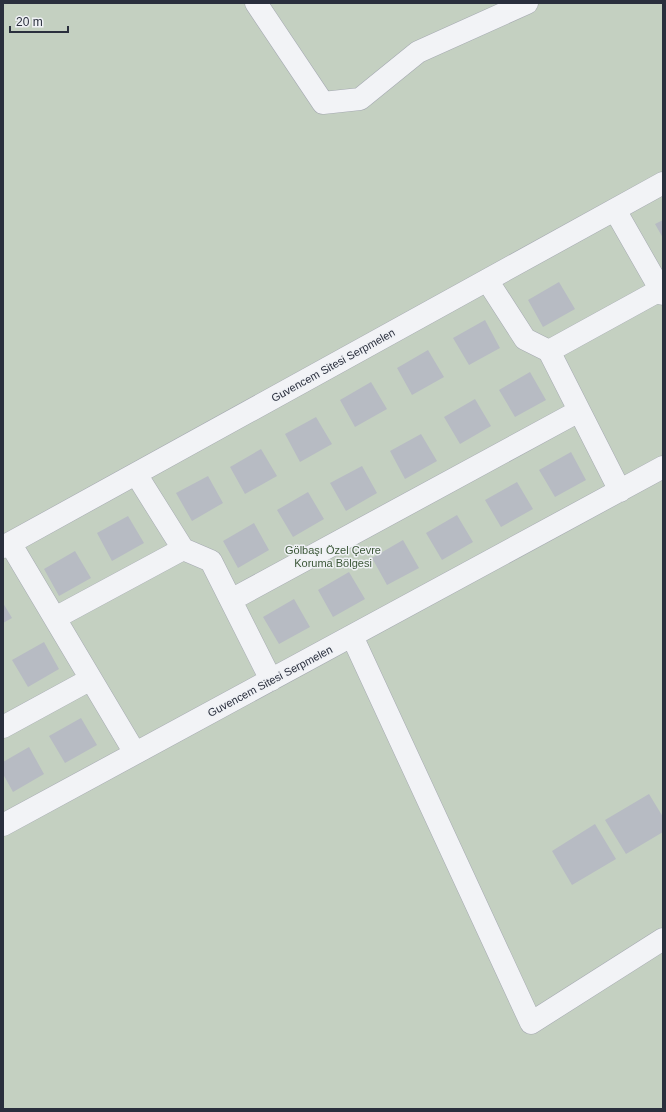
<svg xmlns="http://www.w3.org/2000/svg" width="666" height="1112" viewBox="0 0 666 1112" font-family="Helvetica,sans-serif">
<rect width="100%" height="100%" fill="#dfe2e7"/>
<!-- green -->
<path fill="#c4d0c1" d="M3 3H663V1109H3Z"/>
<!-- building -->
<path fill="#b7bbc3" d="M663 220V238L655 224Z
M559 282 575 309 543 327 528 300Z
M485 320 500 348 469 365 453 338Z
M428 350 444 377 412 395 397 368Z
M530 372 546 400 515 417 499 390Z
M371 382 387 409 355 427 340 400Z
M475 399 491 426 460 444 444 417Z
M316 417 332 444 300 462 285 434Z
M421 434 437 461 405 479 390 451Z
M261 449 277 476 245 494 230 467Z
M571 452 586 480 555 497 539 470Z
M362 466 377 493 346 511 330 483Z
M208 476 223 503 192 521 176 493Z
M517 482 533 509 501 527 485 500Z
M308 492 324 519 293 537 277 510Z
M457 515 473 542 442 560 426 533Z
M128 516 144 543 112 561 97 533Z
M254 523 269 550 238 568 223 541Z
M403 540 419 568 387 585 372 558Z
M75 551 91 578 59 596 44 569Z
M349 572 365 599 333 617 318 590Z
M294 599 310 627 279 644 263 617Z
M3 603 12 618 3 623Z
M44 642 59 669 28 687 12 660Z
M81 718 97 745 65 763 49 736Z
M29 747 44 774 13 792 3 774V762Z
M649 794 663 817V832L626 854 605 820Z
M595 824 616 859 572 885 552 851Z"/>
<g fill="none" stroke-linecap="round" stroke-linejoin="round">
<!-- minor casing -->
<g stroke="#a5a9b1" stroke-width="23">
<path id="minor" d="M256 3 323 103 360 99 418 52 527 3
M615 210 663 294
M487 280 525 339 549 351 620 491
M549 351 660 290
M136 474 183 549 211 561 271 680
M10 543 135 753
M3 547 663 183
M231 600 579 411
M55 618 183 549
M352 636 531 1023 663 939
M3 727 91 679
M3 825 663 467"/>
</g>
<!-- minor -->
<use href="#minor" stroke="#f2f3f6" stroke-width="22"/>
</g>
<g text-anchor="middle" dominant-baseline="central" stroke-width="3" stroke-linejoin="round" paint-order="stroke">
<!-- street labels -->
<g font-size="11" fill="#2a2f3d" stroke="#eff1f5">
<text transform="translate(333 365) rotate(-29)">Guvencem Sitesi Serpmelen</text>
<text transform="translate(270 681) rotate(-28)">Guvencem Sitesi Serpmelen</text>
</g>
<!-- park labels -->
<g font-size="11" fill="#3c5738" stroke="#eff1f5">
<text x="333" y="550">Gölbaşı Özel Çevre<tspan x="333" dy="13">Koruma Bölgesi</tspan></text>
</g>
</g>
<!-- border -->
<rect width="666" height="1112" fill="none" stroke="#2a2f3d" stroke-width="8"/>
<!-- scale -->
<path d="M10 26v6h58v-6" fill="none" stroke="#2a2f3d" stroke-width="2"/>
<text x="16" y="26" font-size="12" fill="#2a2f3d" stroke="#eff1f5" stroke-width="3" paint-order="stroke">20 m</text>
</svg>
